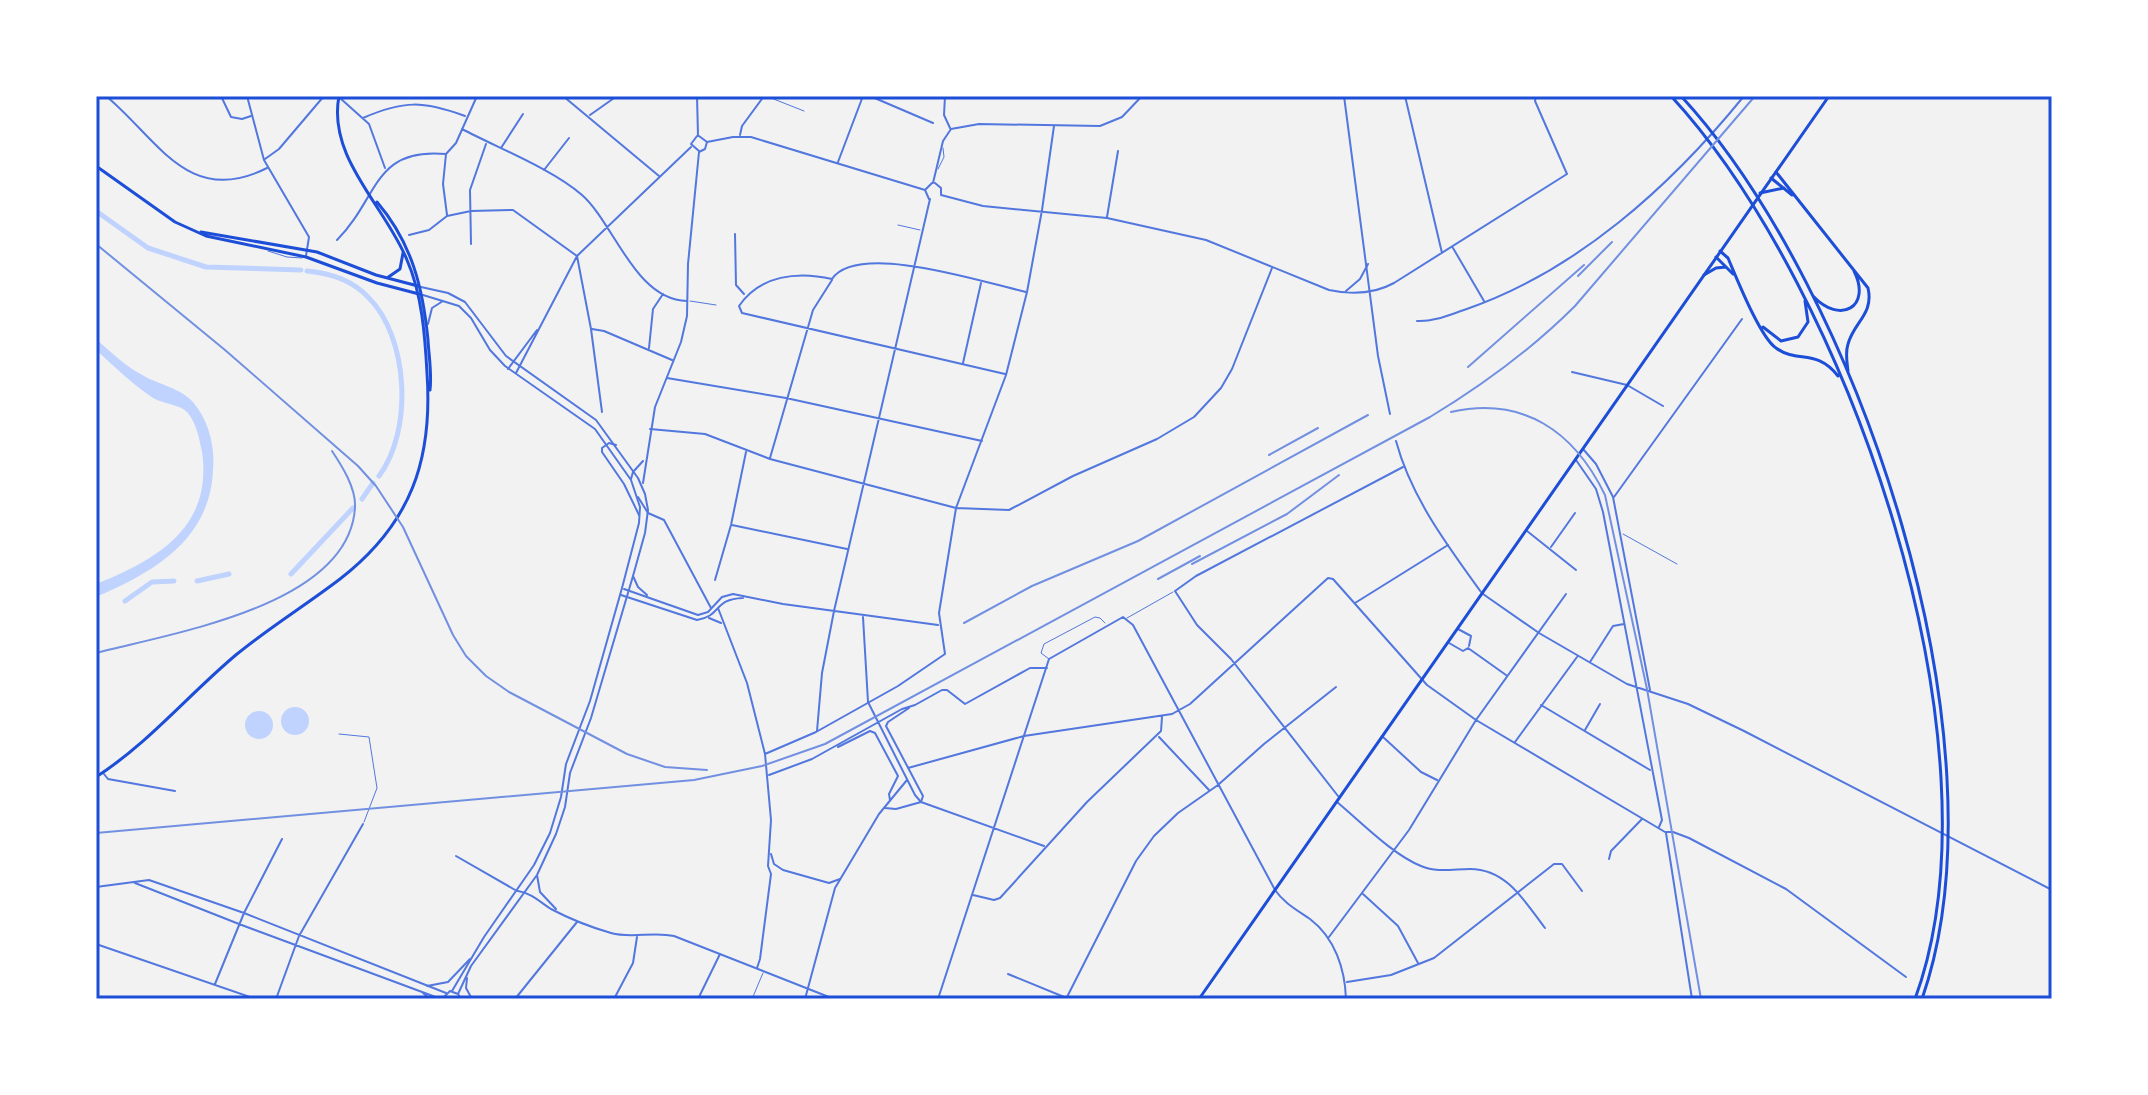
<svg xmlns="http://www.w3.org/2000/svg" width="2148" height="1095" viewBox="0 0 2148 1095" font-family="'DM Sans',sans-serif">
<rect width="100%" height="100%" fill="#f2f2f2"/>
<!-- water -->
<path fill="#bfd3fe" d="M96 339C111 352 126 367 144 376 158 384 182 389 193 402 209 421 215 446 213 470 210 540 154 572 96 597V584C156 560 213 528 202 452 199 438 197 424 187 412 179 404 163 404 153 398 133 385 114 366 96 350Z
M281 721a14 14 0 1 1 28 0a14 14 0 1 1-28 0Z
M245 725a14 14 0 1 1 28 0a14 14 0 1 1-28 0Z"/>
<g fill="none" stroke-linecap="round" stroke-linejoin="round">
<!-- canal -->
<path stroke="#bfd3fe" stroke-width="5" d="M96 211 148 248 206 267 301 270
M307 271C329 273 352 280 368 297 409 337 413 431 379 476
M362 499 373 483
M291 574 353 508
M197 581 229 574
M125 601 152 582 174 581"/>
<!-- service -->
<path stroke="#5277de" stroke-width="1" d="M766 96 804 111
M938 169 944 157 943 148
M898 225 920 230
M268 251 287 257 302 258
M690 301 716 305
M1623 534 1677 564
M1127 618 1173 592
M1049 659 1041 653 1044 644 1095 617 1100 618 1105 623
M339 734 369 737 377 788 364 822"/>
<!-- pedestrian -->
<path stroke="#5277de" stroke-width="1" d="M752 999 763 973"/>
<!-- minor -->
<path stroke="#5277de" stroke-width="2" d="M106 96C157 138 188 208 267 168
M221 96 231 117 242 119 251 116
M563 96 659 176
M870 96 933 123
M945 96 944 115 950 128
M1405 96 1442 253
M340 98 369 124 385 168
M590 115 617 96
M363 118C404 100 423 101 465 116
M462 129C498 148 552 169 582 195 614 223 635 300 687 301
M740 135 742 126 764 96
M707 142 733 137H751L925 190
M501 148 523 114
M446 154 443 184 447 215
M265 159 279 149 324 96
M838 162 863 96
M544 170 569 138
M933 183 943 141 951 129 979 124 1100 126 1122 117 1142 96
M935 183 941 188V194
M941 195 983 206 1107 218 1206 240 1329 290C1352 295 1374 294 1394 283L1567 174 1535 101 1536 96
M929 199 925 190 932 183
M1107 217 1118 151
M735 234 736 285 744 294
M409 235 429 230 447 216 471 211 513 210 577 256 591 329 602 412
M337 240C379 198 373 147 446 154L456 143 477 96
M471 244 470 190 486 144
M1453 248 1484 301
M1346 291 1360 279 1368 264
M1417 321C1433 322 1449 315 1464 310 1576 272 1671 186 1744 96
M592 329 604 331 672 360
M649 348 653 309 663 294
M963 363 981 283
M508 369 537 330
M1572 372 1627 385 1663 406
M516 373 577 256 691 147
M1005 374 742 313 739 306C760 275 798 271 832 279 858 241 986 283 1026 292
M667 378 786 398 982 441
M650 429 705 434 770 459 956 508 1009 510 1073 476 1157 439 1194 417 1221 388 1232 369 1272 268
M616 445 609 443 602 448V452L624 484 639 515
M1583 449 1596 464 1613 497 1650 690
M770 458 813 310 832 280
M1576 460 1596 489 1603 512 1662 820 1659 827
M638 497 648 513 664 520 711 608
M1614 497 1742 319
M732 525 847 549
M1527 531 1576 570
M1551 547 1575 513
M633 576 638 587 647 595
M715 580 731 525 746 452
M624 589 698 615 708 612 722 597 733 594 783 604 938 625
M1483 594 1539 633 1627 684 1688 704 1744 731 2052 890
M621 595 697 620C722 616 713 599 743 598
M1355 603 1448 545
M718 608 747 683 765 754 771 820 768 866 771 874 760 959 757 968
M863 617 868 702 915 795 921 802
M709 618 721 623
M1458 629 1471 636 1469 646
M1449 643 1463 651 1468 648 1506 675
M1590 662 1613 626 1624 624
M1541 705 1650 770
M909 708 888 722 886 726 923 796 921 802
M1585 730 1600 704
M817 731 822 673 834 611 930 199
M1159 737 1209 790
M1383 737 1421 772 1437 780
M1515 742 1577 657
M838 747 870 731 875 733 898 776 889 794 890 800
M765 754 816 732 898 686 945 654 939 613 956 508 1006 375 1027 292 1042 210 1054 126
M908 768 1024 736 1172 714 1190 704 1328 578 1333 579 1427 685 1476 720 1665 832H1673L1689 838 1786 889 1906 977
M104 774 108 779 175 791
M769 775 812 759 902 709 915 705 942 690H947L965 704 1030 668H1047
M1338 796 1231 659 1197 625 1175 591 1196 576 1403 467
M1337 802C1361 822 1393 855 1421 866 1437 873 1454 869 1470 869 1507 869 1525 902 1545 928
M885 808 896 809 921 802 1044 846
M1666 833 1692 999
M771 854 774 864 783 870 829 883 840 879
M456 856 517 891
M1609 859 1611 851 1642 819
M135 883 239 924 441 999
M96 887 149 880 244 913 446 993
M1363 894 1398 926 1418 963
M973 895 994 900 1000 898 1087 802 1161 731 1162 717
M1329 937 1409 830 1476 720 1566 594
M96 944 256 999
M1008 974 1069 999
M467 978 466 988 472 999
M1347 982 1391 975 1434 958 1554 864H1562L1582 891
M215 984 244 913 282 839
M427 986 448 982 470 959
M423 993 430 999
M1067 997 1136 861 1154 836 1178 813 1218 785 1264 744 1336 687
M276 999 299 936 363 824
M515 999 577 922
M614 999 633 963 637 937
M698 999 720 954
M805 999 835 888 879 814 907 780
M938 999 1049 659 1123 617 1133 625 1275 890C1284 903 1297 910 1310 919 1335 938 1345 969 1346 999"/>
<!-- tertiary -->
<path stroke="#5277de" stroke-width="2" d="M247 96 264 160 309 237 306 256
M697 96 698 136
M1344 96 1378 356 1390 414
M697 136 691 144 699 151
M699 136 707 142 705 149 699 152
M421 287 448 293 465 302 506 356 596 420 638 478 645 494 648 510 645 533 633 576 591 718 570 773 565 807 556 834 537 875 471 966 458 994
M423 295 459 306 471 318 490 350 505 366 595 429 631 480 640 507 639 523 622 588 590 701 566 764 561 797 550 833 534 865 484 937 452 991
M428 324 432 308 443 301
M1396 441C1411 497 1447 545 1481 592
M631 479 633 472 643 461
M643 483 655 407 681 342 687 316 688 264 699 152
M537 875 540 892 556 909
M518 891C531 893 540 902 551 909 570 919 590 927 611 933 632 939 653 931 674 936L834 999
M442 999 450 991 458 994 461 999"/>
<!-- secondary -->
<path stroke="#1d4ed8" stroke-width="3" d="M96 166 175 222 206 236 306 257 377 283 419 294
M201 232 317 252 376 275 418 286
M387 278 400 269 403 253
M1199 999 1829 96"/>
<!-- primary -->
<path stroke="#1d4ed8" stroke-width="3" d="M377 202C412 243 423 288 428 340 429 357 432 374 430 390
M96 777C149 743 189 694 237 654 270 627 306 605 340 579 411 524 433 460 427 373 425 336 422 294 407 260 386 207 327 158 339 96"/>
<!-- trunk -->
<path stroke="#1d4ed8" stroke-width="3" d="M1671 96C1848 288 2008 746 1915 999
M1681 96C1859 289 2011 744 1922 999
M1776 172 1868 288C1874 314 1854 322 1848 344 1845 353 1847 362 1848 371
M1771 178 1792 195
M1760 193 1784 188
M1720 251 1728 258C1737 279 1760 337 1776 348 1798 364 1816 348 1838 376
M1716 257 1733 274
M1704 275 1716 268 1726 267
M1813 296C1840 325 1872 307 1854 271
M1763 327 1781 341 1798 337 1808 322 1805 301"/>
<!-- rail -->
<path stroke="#7290e2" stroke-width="2" d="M96 244 225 350 358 466 376 486 403 527 453 635 466 656 486 676 509 692 627 754 665 767 707 770
M1578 276 1612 242
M1468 367 1584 265
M1451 412C1523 396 1574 431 1605 495L1647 689 1701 999
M1269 455 1318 428
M1192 564 1287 514 1339 475
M1158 579 1200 556
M964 623 1032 586 1138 541 1368 415
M96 653C171 633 350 606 355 507 356 488 342 466 332 451
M96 833 694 780 762 766 825 744 1430 417C1483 385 1531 350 1575 306L1755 96"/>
</g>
<!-- border -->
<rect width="2148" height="1095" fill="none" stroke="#ffffff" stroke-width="196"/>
<rect x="98" y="98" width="1952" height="899" fill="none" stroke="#1d4ed8" stroke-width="3"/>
</svg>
